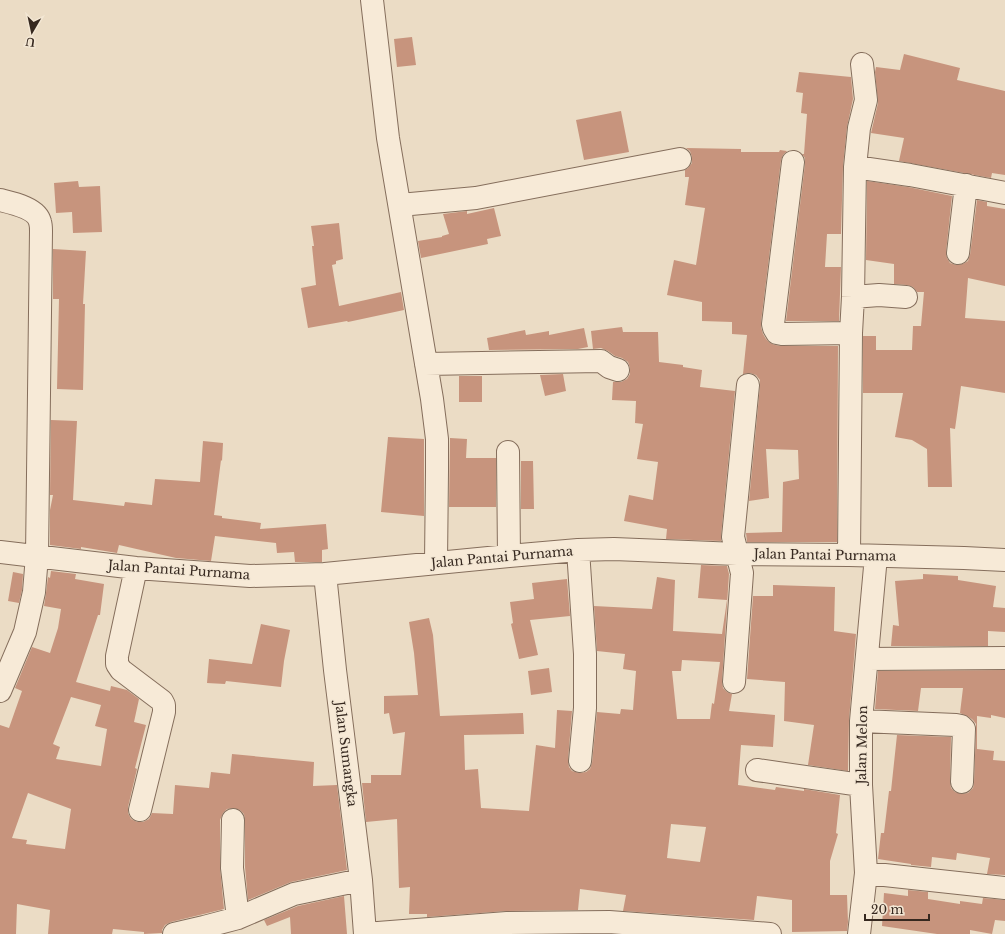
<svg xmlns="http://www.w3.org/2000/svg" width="1005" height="934" viewBox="0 0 1005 934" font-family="'Libre Baskerville',serif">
<rect width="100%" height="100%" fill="#ebdcc5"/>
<!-- building -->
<path fill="#c7947d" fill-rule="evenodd" d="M412 37 416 65 397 67 394 39Z
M904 54 960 68 957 80 1005 91V175L992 173 991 178 899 161 904 138 871 133 878 103 875 72 876 67 900 70Z
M799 72 851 77 853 99 847 127 843 166 841 234H827L825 267H841L839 321H786L805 164V158L802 154H804L807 114 801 113 803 93 796 92Z
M621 111 629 152 584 160 576 120Z
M686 148 741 149V152H779L780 150 787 151 783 155 781 160 761 322V327L763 334 766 339 770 343 775 345 782 346H838L837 542H747L746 533 782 532 783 482 799 479 798 450 766 449 769 498 749 501 760 386V380L756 375 750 373 743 374 747 335 732 334V322L702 321V302L667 295 674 260 696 265 705 208 685 205 689 177H685V170L688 168 692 163V157L690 151Z
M78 181 79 187 100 186 102 232 73 233 72 212 56 213 54 183Z
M867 181 908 187 952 196 946 252 947 258 950 263 956 265 963 264 968 261 970 255 977 200 987 202V206L1005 209V286L968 278 965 318 1005 321V393L961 386 955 429 950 428 952 487H928L927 449 912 440 895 437 903 393H863V336H876V350H912L913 326H921L924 292H917L913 287 907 285 894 284V264L866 260Z
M494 208 501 236 487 239 488 244 421 258 418 241 442 237V236L449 234 443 214 467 211V214Z
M339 223 343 259 336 261V264L332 265 339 306 401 292 404 310 348 322 347 321 308 328 301 288 316 285 312 246H314L311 226Z
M53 249 86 251 83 304H85L83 390 57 389 59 299H53Z
M622 327 623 332H658L659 362 683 365V367L702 370 700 387 735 391 721 536V541L666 539 667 529 624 521 629 495 653 500 658 462 637 459 643 424 635 423 636 401 612 400 613 382H621L627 379 630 374V368L628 362 622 358 615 356 608 351 601 348 593 349 591 331Z
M584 328 588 347 578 349 489 350 487 338 525 330 526 335 549 331V335Z
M563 374 566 391 545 396 540 375Z
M459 376H482V402H459Z
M51 420 77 421 73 500 124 506 125 502 152 505 155 479 200 482 203 441 223 443 222 461 221 460 214 515 222 516V518L261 523 260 529 326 524 328 549 322 550V562H295L294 552 277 553 276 543 215 536 211 561 176 558 119 545 117 553 81 547V549L50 545V510L53 495H50Z
M388 437 424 439V516L381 512Z
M450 438 467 439 466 458H496V507H449L450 440Z
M521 461H533L534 509H521Z
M701 565 727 566 729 574 722 681 723 688 727 692 732 694 729 711 775 715 773 747 741 745 738 785 775 790 776 787 804 791V789L840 795 836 833 838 834 830 861V895H847L848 922 847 931 792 932V900L757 896 754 920 623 911 626 895 580 889 578 910 506 911 427 917V914H409L410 887 399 888 397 819 366 822 362 783H371V775H401L405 732 393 734 389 713 384 714V696L418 695 414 653 409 622 429 618 433 635 440 716 523 713 524 734 464 735 465 770 478 769 481 808 529 811 536 745 555 748 557 710 572 711 568 760 569 767 572 771 579 773 586 772 590 769 592 763 597 712 620 714 621 709 633 710 636 671 623 669 625 654 597 651 594 606 652 609 657 577 675 580 673 631 722 634 727 600 698 598ZM682 660 720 662 714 704 712 703 710 719H677L672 671H681ZM671 824 706 827 700 862 667 858Z
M51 571 76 574 75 579 104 584 100 615H98L76 682 110 691 111 686 127 690 139 699 134 722 146 725 135 768 137 769 128 807V813L131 819 137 822H143L149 819 152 813 173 814 175 785 209 788 211 772 230 774 232 754 314 762 313 786 337 785 347 870 291 882 248 900 245 867V820L244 814 240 810 233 808 227 809 223 813 220 820V868L224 909 171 922 165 925 162 930V933L144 934V932L113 929 112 934H48L50 910 17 904 16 934H0V725L9 728 22 691 15 688 32 647 50 653 58 628 61 609 44 606 46 593 48 577 50 578ZM71 697 101 705 95 726 107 729 101 766 56 759 60 747 53 744ZM28 793 71 809 65 849 26 844 27 840 12 838Z
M13 572 23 574 22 590 19 603 8 601Z
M923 574 958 576V580L996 586 993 607 1005 608V632L988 631V646H891L893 625 899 626 895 581 923 579Z
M567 579 570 616 530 620 538 655 519 659 511 624 513 623 510 602 534 599 532 583Z
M773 585 835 587 834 631 856 634 849 720 848 771 808 765 814 725 784 721 785 682 747 679 753 596H773Z
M261 624 290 630 284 661 281 687 226 681 225 684 207 683 209 659 252 664Z
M549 668 552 692 531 695 528 671Z
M1005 670V718L991 715V718L977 716V749L994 751 993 760 1005 761V875L987 874 990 858 957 853 956 860 932 857 931 867 911 865V864L878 859 881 833H884L889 791H891L897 735 951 737 950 782 951 788 955 792 962 794 968 793 973 788 974 783 976 729V724L973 720 969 717 960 713 963 688H921L918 711 875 709 878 671Z
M908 890 928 892V899L960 904V901L982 904 983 898 1005 900V921L995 920 992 934 970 930V934H937L882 926 884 893 908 896Z
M344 896 347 934H291L290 917 267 926 264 920 298 906Z"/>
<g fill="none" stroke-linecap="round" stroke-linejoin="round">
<!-- minor casing -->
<g stroke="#856e5c" stroke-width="24">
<path id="minor" d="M372 0 388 138 432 399 437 439V471L436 562
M793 162 773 324 774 328 777 333 782 334 851 333
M855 167 910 175 1005 193
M0 200C12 203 37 208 40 222 41 225 41 228 41 231L37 556 34 592 25 632 0 691
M400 205 476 198 680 159
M958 253 966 185
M853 297 879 295 906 297
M426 364 601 361 609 367 618 370
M508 452 509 556
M578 550 585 654V708L580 761
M0 552 136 568 250 576 325 574 509 556 578 550 614 549 737 554 849 555 964 558 1005 560
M849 555 851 333 853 297 855 167 859 128 866 100 862 64
M136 568 117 656V664L121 670 162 701 164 705V712L140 810
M325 574 335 670 361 880 365 934
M867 659 1005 658
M734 682 742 573 733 537 748 385
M861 721 956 725 961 726 964 729 962 782
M757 770 861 785
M233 820 232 868 238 918
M866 873 1005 888
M174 934 204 927 238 918 294 894 361 880
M365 934 507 923 609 922 770 934
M859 934 866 873 861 785V721L876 556"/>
</g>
<!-- minor -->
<use href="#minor" stroke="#f7ead7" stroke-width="22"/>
</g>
<g text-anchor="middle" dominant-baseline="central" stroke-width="3" stroke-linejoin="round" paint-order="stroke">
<!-- street labels -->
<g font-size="13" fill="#36281f" stroke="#f3e7d4">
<text transform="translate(825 555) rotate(1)">Jalan Pantai Purnama</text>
<text transform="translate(502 557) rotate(-5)">Jalan Pantai Purnama</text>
<text transform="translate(179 570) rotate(4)">Jalan Pantai Purnama</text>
<text transform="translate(862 745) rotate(-89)">Jalan Melon</text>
<text transform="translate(346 754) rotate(83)">Jalan Sumangka</text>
</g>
</g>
<!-- north arrow -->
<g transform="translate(32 32) rotate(189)" stroke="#f3e7d4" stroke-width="3" paint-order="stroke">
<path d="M0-3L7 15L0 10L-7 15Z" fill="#36281f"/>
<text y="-6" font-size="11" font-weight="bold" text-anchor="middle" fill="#36281f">U</text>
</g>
<!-- scale -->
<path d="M865 914v6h64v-6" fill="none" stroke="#36281f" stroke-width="2"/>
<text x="871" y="914" font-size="12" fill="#36281f" stroke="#f3e7d4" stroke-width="3" paint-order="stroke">20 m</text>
</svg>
